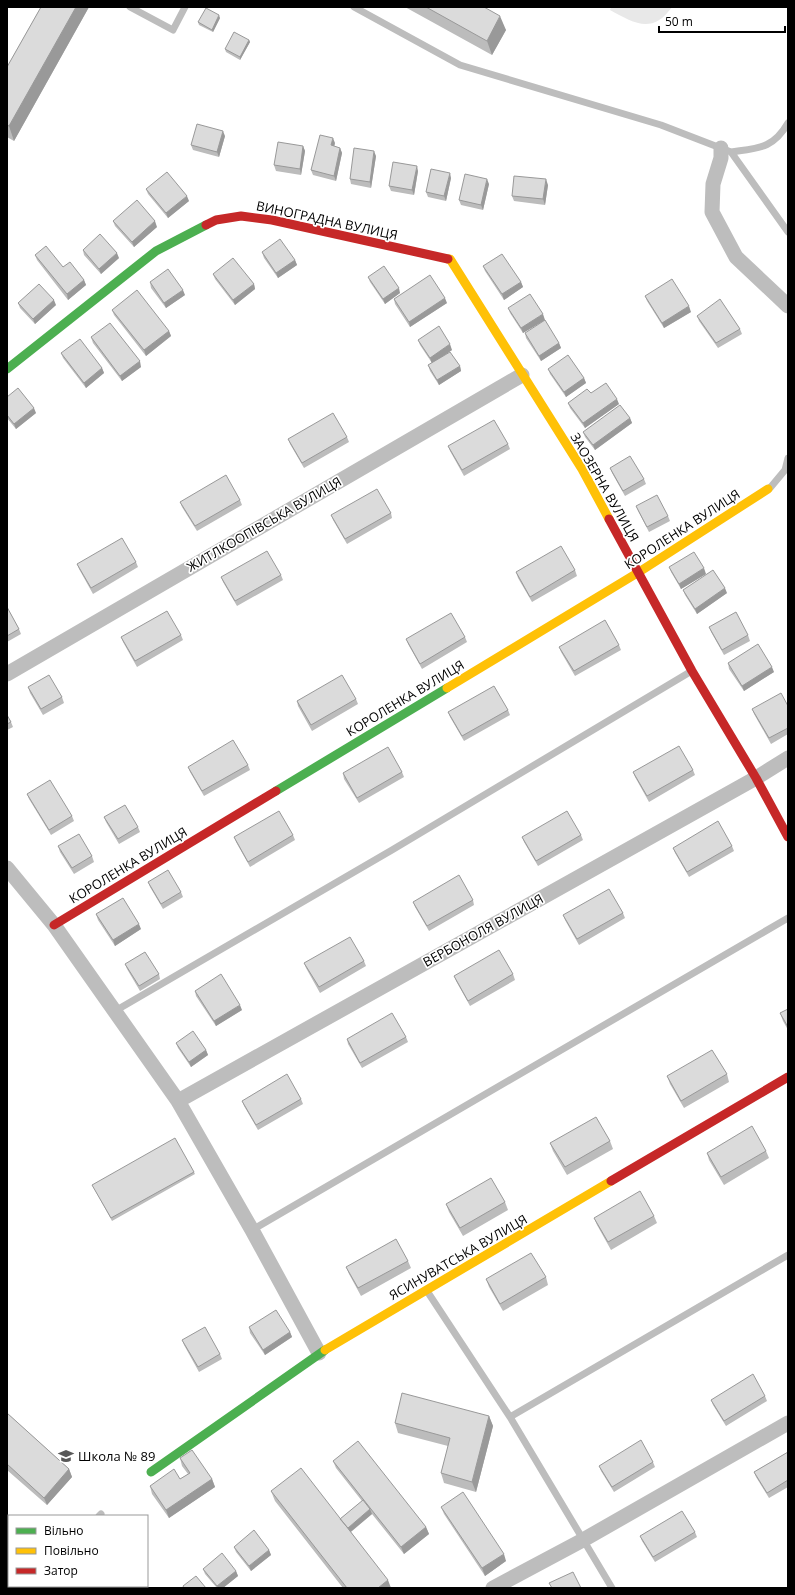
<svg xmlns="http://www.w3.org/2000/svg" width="795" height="1595" viewBox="0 0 795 1595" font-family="'Open Sans',sans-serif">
<rect width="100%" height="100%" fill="#fff"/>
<!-- green -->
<path fill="#e8e8e8" d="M611 7H672C652 35 634 23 610 10Z"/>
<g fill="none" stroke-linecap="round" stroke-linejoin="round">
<!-- lane -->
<path stroke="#bdbdbd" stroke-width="7" d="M130 7 173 30 185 7
M354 7 460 65 661 125 731 152 788 232
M731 152C758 148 773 149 788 123
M770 488 785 470 788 458
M115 1011 392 850 690 672
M252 1230 788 918
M427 1291 510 1417 612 1588
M510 1417 788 1255
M99 1516 101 1514
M31 1588 33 1586"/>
<!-- street -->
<path stroke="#bdbdbd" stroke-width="15" d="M721 148V158L713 184 712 212 736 257 788 306
M7 674 522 375
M7 868 54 925 178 1101 252 1230 319 1353
M178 1101 756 778 788 758
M493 1588 583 1540 788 1423"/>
<!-- fast -->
<path stroke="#4caf50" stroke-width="9" d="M7 369 156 251 206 225
M276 791 447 688
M151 1472 325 1350"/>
<!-- slow -->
<path stroke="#ffc107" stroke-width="9" d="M448 259H450L582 469 609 519
M447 688 639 572 768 489
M325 1350 611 1181"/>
<!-- jam -->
<path stroke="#c62828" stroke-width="9" d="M206 225 216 220 241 216 272 220 448 259
M609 519 692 671 756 778 788 837
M54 925 276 791
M611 1181 788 1077"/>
</g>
<!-- wall -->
<path fill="#bcbcbc" d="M41 7H89L14 141 7 137V67Z
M405 7H484L506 30 492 55Z
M220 18 213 32 199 25 198 22Z
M249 40 250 42 240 60 226 52 225 49Z
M225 136 219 157 193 150 191 145Z
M335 143 334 146 340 148 342 153 336 181 313 175 311 170Z
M303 146 305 151 301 175 276 171 274 165Z
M376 156 371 188 351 184 350 179Z
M418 171 414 195 391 191 389 186Z
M451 178 446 201 428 197 426 192Z
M489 184 483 210 461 205 459 200Z
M548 185 545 205 514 201 512 196Z
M146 189 189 201 168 218 148 194Z
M113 221 157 227 134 247 115 226Z
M83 250 119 258 101 274 84 255Z
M262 252 295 260 297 265 278 278 264 258Z
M35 255 63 267 84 280 86 285 68 300 37 260Z
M483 266 521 282 523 287 504 300 485 271Z
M213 274 254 284 255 289 235 305 215 279Z
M368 277 400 293 385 304 370 282Z
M150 282 185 295 166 308 151 288Z
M645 296 691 312 664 328 647 301Z
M394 299 447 303 410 327 395 304Z
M18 303 56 305 35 324 20 308Z
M508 308 545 320 523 333 510 313Z
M112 310 169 331 171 336 146 356 114 315Z
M697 316 740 329 742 334 718 348 699 321Z
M525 333 559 343 561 348 541 361 526 338Z
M91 337 141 367 122 381 93 343Z
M418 340 452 350 434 362 460 366 461 371 439 385 430 371 428 365 432 363 420 345Z
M61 353 102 368 104 373 86 388 63 358Z
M548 369 584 378 586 383 566 397 550 374Z
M591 393 619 404 585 428 570 408 568 403Z
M7 397 36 413 16 429 7 418Z
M630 418 632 423 595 450 585 437 583 432Z
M347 437 349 442 304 468 290 444 288 439Z
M508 444 510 449 464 476 450 451 448 446Z
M610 468 644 479 646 484 625 496 612 473Z
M240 500 242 505 197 531 182 507 180 502Z
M636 506 668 516 670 521 649 532 638 511Z
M391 513 392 518 347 544 333 520 331 515Z
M136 562 138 567 93 594 79 569 77 564Z
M669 567 706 574 681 589 671 572Z
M575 570 577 576 532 602 518 578 516 572Z
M281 575 283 580 237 606 223 582 221 577Z
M683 590 727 593 697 614 685 595Z
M7 607 19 629 21 634 7 642Z
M709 627 748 635 750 641 724 655 711 632Z
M181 635 183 640 137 667 123 642 121 637Z
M465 637 467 642 422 669 408 644 406 639Z
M619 645 621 650 575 676 561 652 559 647Z
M728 663 774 672 744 691 729 669Z
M28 687 62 697 64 703 43 715 30 693Z
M356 699 358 704 312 731 298 706 297 701Z
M788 706V734L771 744 754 714 752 709Z
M508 710 510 715 464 741 450 717 448 712Z
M7 715 11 722 13 727 7 730Z
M248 765 250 770 204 796 190 772 188 767Z
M693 770 695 775 649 802 635 777 633 772Z
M402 772 404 777 359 803 344 779 343 773Z
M27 794 72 816 74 821 51 835 29 799Z
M104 817 138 827 140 832 119 844 106 822Z
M293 835 295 840 250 867 236 842 234 837Z
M581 835 583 840 538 866 524 842 522 837Z
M58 846 92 856 94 862 74 874 60 852Z
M732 846 734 851 689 877 675 853 673 848Z
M148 882 181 892 183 897 163 909 150 887Z
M473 900 474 905 429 931 415 907 413 902Z
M623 913 625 918 579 945 565 920 563 915Z
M96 914 141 929 115 946 98 920Z
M364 961 366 966 320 993 306 968 304 963Z
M125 964 159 974 160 979 140 991 127 969Z
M513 974 515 980 470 1006 456 981 454 976Z
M195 991 242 1010 216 1026 196 996Z
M788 1009V1030L783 1021 780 1013Z
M406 1037 408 1042 362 1068 348 1044 347 1039Z
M176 1043 206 1050 208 1055 191 1067 178 1048Z
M727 1074 729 1082 684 1108 670 1084 667 1076Z
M301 1099 303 1104 258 1130 244 1106 242 1101Z
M610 1141 613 1149 567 1175 553 1151 550 1143Z
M766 1151 769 1158 724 1185 709 1160 707 1153Z
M194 1172 195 1174 112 1221 92 1185Z
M505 1202 508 1210 463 1236 449 1212 446 1204Z
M654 1216 657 1223 611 1250 597 1225 594 1218Z
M408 1261 411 1268 361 1296 349 1274 346 1267Z
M546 1277 548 1285 503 1311 489 1287 486 1279Z
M249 1327 290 1332 292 1337 265 1355 250 1333Z
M182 1340 220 1354 222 1359 199 1372 184 1345Z
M765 1396 767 1401 726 1426 713 1405 711 1400Z
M7 1413 69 1469 72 1477 47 1505 7 1470Z
M489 1416 493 1426 476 1492 444 1483 441 1473 448 1446 398 1433 395 1423Z
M788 1452V1487L769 1498 756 1477 754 1472Z
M180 1458 212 1479 215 1487 169 1518 152 1494 150 1486 180 1479 188 1474 182 1466Z
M333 1461 426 1527 429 1534 404 1554 372 1514 351 1532 391 1588H343L275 1501 271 1491 340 1519 362 1501 336 1468Z
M653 1462 655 1467 614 1492 601 1471 599 1466Z
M441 1507 506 1561 485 1576 444 1514Z
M695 1532 697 1537 655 1562 642 1541 640 1536Z
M234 1547 269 1550 271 1555 251 1571 236 1552Z
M203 1569 236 1571 238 1576 223 1588H217L205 1574Z"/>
<!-- shaded-wall -->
<path fill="#999" d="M76 7H89L14 141 9 126Z
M219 15 220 18 213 32 212 30Z
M500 16 506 30 492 55 487 41Z
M249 40 250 42 240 60V57Z
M223 131 225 136 219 157 217 152Z
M333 138 335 143 333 151 331 145Z
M303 146 305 151 301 175 300 169Z
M340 148 342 153 336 181 334 176Z
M374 151 376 156 371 188 370 182Z
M417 166 418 171 414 195 412 190Z
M450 173 451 178 446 201 444 196Z
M487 179 489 184 483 210 481 205Z
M546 179 548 185 545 205 543 199Z
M187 196 189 201 168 218 166 213Z
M155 221 157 227 134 247 132 242Z
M117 253 119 258 101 274 99 269Z
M295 260 297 265 278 278 276 273Z
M84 280 86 285 68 300 67 294Z
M521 282 523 287 504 300 502 294Z
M254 284 255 289 235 305 233 300Z
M399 288 400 293 385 304 383 299Z
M183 290 185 295 166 308 164 303Z
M445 298 447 303 410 327 409 322Z
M54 300 56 305 35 324 33 319Z
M689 306 691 312 664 328 662 323Z
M543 314 545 320 523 333 521 328Z
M169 331 171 336 146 356 144 350Z
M559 343 561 348 541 361 539 356Z
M450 344 452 350 432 364 430 358Z
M140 361 141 367 122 381 120 376Z
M460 366 461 371 439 385 437 380Z
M102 368 104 373 86 388 84 383Z
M584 378 586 383 566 397 564 392Z
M617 399 619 404 585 428 583 423Z
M34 408 36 413 16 429 14 424Z
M630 418 632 423 595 450 593 445Z
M704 568 706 574 681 589 679 584Z
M725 588 727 593 697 614 695 609Z
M772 667 774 672 744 691 742 686Z
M139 924 141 929 115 946 113 940Z
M240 1005 242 1010 216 1026 214 1021Z
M206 1050 208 1055 191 1067 189 1062Z
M290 1332 292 1337 265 1355 263 1350Z
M489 1416 493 1426 476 1492 472 1482Z
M69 1469 72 1477 47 1505 44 1498Z
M212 1479 215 1487 169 1518 166 1510Z
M370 1509 372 1514 348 1534 347 1529Z
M426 1527 429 1534 404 1554 401 1547Z
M269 1550 271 1555 251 1571 249 1566Z
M504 1554 506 1561 485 1576 482 1568Z
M236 1571 238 1576 223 1588H218L217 1586Z
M388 1580 391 1588H378Z"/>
<!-- building -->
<path fill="#dbdbdb" stroke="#999" d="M41 7H76L9 126 7 125V67Z
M426 7H484L500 16 487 41Z
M206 8 219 15 212 30 198 22Z
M234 32 249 40 240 57 225 49Z
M197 124 223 131 217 152 191 145Z
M320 135 333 138 331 145 340 148 334 176 311 170Z
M278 142 303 146 300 169 274 165Z
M354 148 374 151 370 182 350 179Z
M393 162 417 166 412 190 389 186Z
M431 169 450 173 444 196 426 192Z
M167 172 187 196 166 213 146 189Z
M465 174 487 179 481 205 459 200Z
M514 176 546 179 543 199 512 196Z
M137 200 155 221 132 242 113 221Z
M100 234 117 253 99 269 83 250Z
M280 239 295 260 276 273 262 252Z
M46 246 63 267 70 262 84 280 67 294 35 255Z
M502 254 521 282 502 294 483 266Z
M233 258 254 284 233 300 213 274Z
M384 266 399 288 383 299 368 277Z
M168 269 183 290 164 303 150 282Z
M430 275 445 298 409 322 394 299Z
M672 279 689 306 662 323 645 296Z
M39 284 54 300 33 319 18 303Z
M137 290 169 331 144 350 112 310Z
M530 294 543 314 521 328 508 308Z
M720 299 740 329 716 343 697 316Z
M545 320 559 343 539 356 525 333Z
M110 323 140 361 120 376 91 337Z
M439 326 450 344 430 358 418 340Z
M80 339 102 368 84 383 61 353Z
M450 352 460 366 437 380 428 365Z
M568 355 584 378 564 392 548 369Z
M606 383 617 399 583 423 568 403 587 389 591 393Z
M18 388 34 408 14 424 7 415V397Z
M620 405 630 418 593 445 583 432Z
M333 413 347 437 302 463 288 439Z
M494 420 508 444 462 470 448 446Z
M630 456 644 479 623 491 610 468Z
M226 475 240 500 195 526 180 502Z
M377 489 391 513 345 539 331 515Z
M657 495 668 516 647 527 636 506Z
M122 538 136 562 91 588 77 564Z
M561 546 575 570 530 597 516 572Z
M267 551 281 575 235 601 221 577Z
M694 552 704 568 679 584 669 567Z
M713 570 725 588 695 609 683 590Z
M7 607 19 629 7 636Z
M167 611 181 635 135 661 121 637Z
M736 612 748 635 722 650 709 627Z
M451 613 465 637 420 664 406 639Z
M605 620 619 645 574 671 559 647Z
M758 644 772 667 742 686 728 663Z
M49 675 62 697 41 709 28 687Z
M342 675 356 699 311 725 297 701Z
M494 686 508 710 462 736 448 712Z
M781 693 788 706V728L769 738 752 709Z
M7 715 11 722 7 724Z
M233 740 248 765 202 791 188 767Z
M679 746 693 770 647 796 633 772Z
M388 747 402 772 357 798 343 773Z
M50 780 72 816 49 830 27 794Z
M125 805 138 827 118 839 104 817Z
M279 811 293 835 248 862 234 837Z
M567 811 581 835 536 861 522 837Z
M718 821 732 846 687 872 673 848Z
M79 834 92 856 72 868 58 846Z
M168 870 181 892 161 904 148 882Z
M459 875 473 900 427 926 413 902Z
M609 889 623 913 577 939 563 915Z
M123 898 139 924 113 940 96 914Z
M350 937 364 961 319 987 304 963Z
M499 950 513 974 468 1001 454 976Z
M145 952 159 974 139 986 125 964Z
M221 974 240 1005 214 1021 195 991Z
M788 1009V1027L780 1013Z
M392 1013 406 1037 360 1063 347 1039Z
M193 1031 206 1050 189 1062 176 1043Z
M712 1050 727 1074 681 1101 667 1076Z
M287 1074 301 1099 256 1125 242 1101Z
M596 1117 610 1141 565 1167 550 1143Z
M752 1126 766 1151 721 1177 707 1153Z
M175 1138 194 1172 111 1218 92 1185Z
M491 1178 505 1202 460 1228 446 1204Z
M640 1191 654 1216 608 1242 594 1218Z
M396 1239 408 1261 358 1288 346 1267Z
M531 1253 546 1277 500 1304 486 1279Z
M276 1310 290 1332 263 1350 249 1327Z
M205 1327 220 1354 198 1367 182 1340Z
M753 1374 765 1396 724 1421 711 1400Z
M402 1393 489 1416 472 1482 441 1473 450 1438 395 1423Z
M7 1413 69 1469 44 1498 7 1464Z
M641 1440 653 1462 612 1487 599 1466Z
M358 1441 426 1527 401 1547 333 1461Z
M192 1450 212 1479 166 1510 150 1486 174 1469 180 1479 190 1473 180 1458Z
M788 1452V1480L767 1493 754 1472Z
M301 1468 388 1580 378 1588H347L271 1491Z
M463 1492 504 1554 482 1568 441 1507Z
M363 1500 370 1509 348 1528 340 1519Z
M682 1511 695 1532 653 1557 640 1536Z
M254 1530 269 1550 249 1566 234 1547Z
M222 1553 236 1571 217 1586 203 1569Z
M573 1572 581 1588H552L549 1583Z
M196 1576 206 1588H184L183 1586Z
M55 1586H78L80 1588H52Z"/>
<!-- icons -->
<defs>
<g id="school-bare" transform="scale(1.2)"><path d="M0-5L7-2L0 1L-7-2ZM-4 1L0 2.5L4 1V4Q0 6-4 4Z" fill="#595959" stroke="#fff" stroke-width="2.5" paint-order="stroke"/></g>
</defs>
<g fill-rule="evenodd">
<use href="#school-bare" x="66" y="1456"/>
</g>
<g text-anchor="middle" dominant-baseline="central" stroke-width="3.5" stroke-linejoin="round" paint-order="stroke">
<!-- street labels -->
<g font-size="13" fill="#000" stroke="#fff">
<text transform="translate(327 220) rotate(12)">ВИНОГРАДНА ВУЛИЦЯ</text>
<text transform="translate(605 487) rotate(60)">ЗАОЗЕРНА ВУЛИЦЯ</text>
<text transform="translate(264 524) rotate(-30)">ЖИТЛКООПІВСЬКА ВУЛИЦЯ</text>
<text transform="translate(682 529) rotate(-33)">КОРОЛЕНКА ВУЛИЦЯ</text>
<text transform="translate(405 698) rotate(-31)">КОРОЛЕНКА ВУЛИЦЯ</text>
<text transform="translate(128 865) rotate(-31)">КОРОЛЕНКА ВУЛИЦЯ</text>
<text transform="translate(483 930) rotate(-29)">ВЕРБОНОЛЯ ВУЛИЦЯ</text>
<text transform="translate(458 1257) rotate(-30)">ЯСИНУВАТСЬКА ВУЛИЦЯ</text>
</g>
<!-- poi labels -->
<g font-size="13" fill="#000" stroke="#fff" text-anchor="start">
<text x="78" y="1456">Школа № 89</text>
</g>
</g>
<!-- border -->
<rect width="795" height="1595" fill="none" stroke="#000000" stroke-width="16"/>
<!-- legend -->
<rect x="8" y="1515" width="140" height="72" fill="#ffffff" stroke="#999999"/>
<rect x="16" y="1528" width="20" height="6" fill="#4caf50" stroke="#999999"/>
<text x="44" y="1535" font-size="12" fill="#000000">Вільно</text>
<rect x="16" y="1548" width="20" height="6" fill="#ffc107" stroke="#999999"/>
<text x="44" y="1555" font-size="12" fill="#000000">Повільно</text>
<rect x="16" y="1568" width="20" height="6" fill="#c62828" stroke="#999999"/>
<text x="44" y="1575" font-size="12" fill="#000000">Затор</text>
<!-- scale -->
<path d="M659 26v6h126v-6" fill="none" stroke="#000000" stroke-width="2"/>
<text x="665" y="26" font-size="12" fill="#000000" stroke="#ffffff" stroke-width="3" paint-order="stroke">50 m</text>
</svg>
